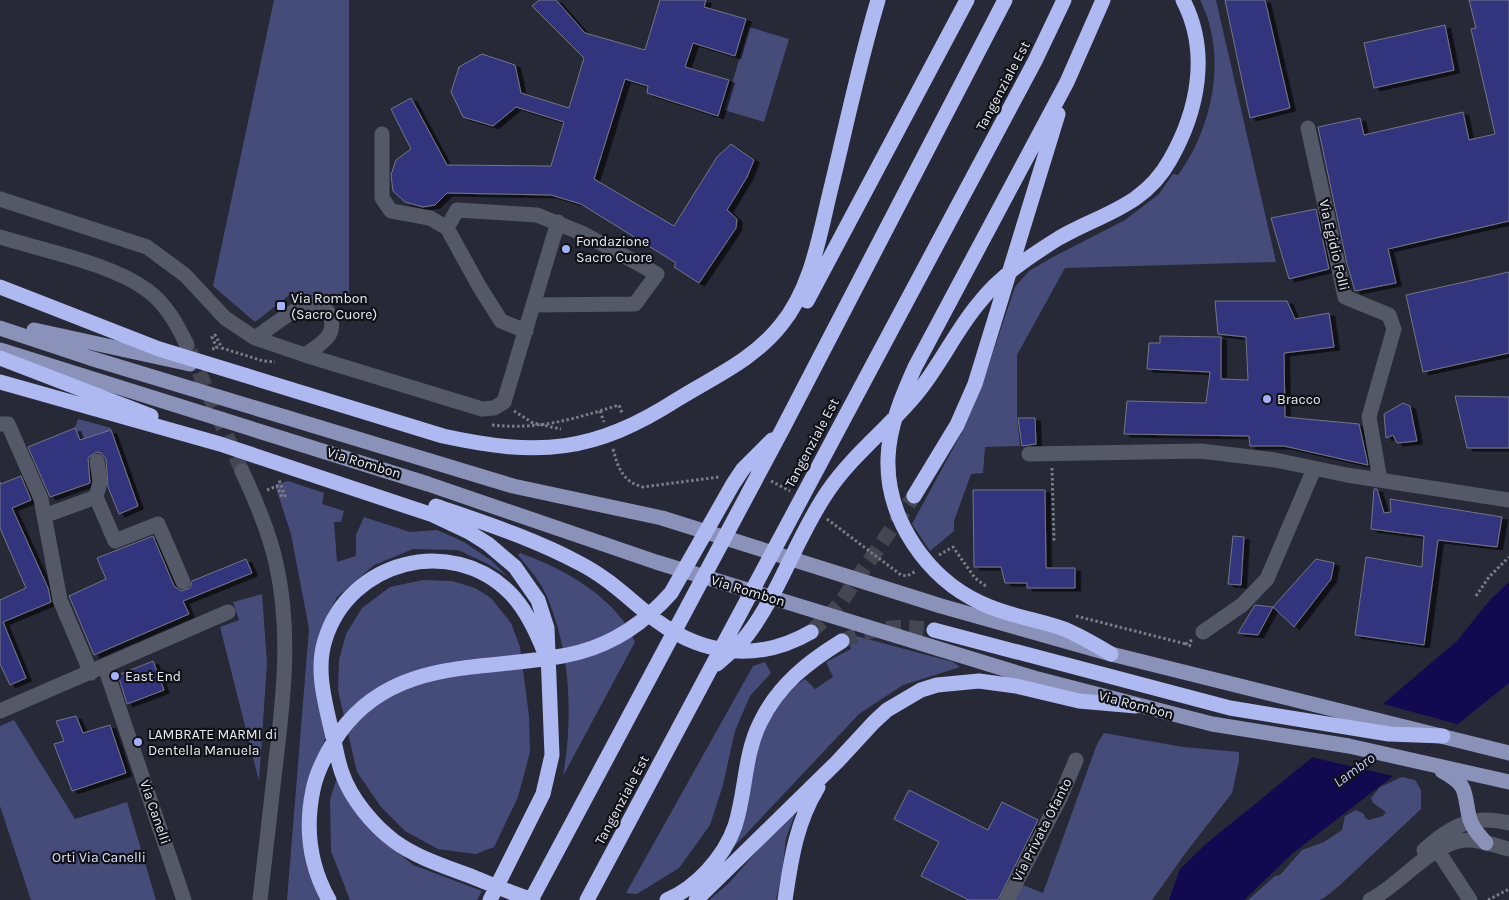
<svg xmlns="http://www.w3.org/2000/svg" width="1509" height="900" viewBox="0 0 1509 900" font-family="Karla,sans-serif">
<defs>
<filter id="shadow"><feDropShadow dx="5.5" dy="3" stdDeviation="0" flood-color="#0009"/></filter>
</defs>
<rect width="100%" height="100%" fill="#272936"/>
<!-- green -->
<path fill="#464c79" d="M274 0H349V300L292 293 255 322 213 286Z
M1200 0H1216L1276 262 1065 268 1017 355V417L1020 446 985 447 983 473 971 474 954 521V531L930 551 912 524 962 432 981 388 1015 287 1029 271 1053 257 1125 220 1159 194 1173 174 1178 175C1213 127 1228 55 1200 0Z
M749 27 789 39 764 122 724 110Z
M78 419 111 428V430L80 440 75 428Z
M288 481 324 493 322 504 344 511 341 522H334L337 562 356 556V535L364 517 410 532 437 530 464 542 492 561 507 576 488 564 458 550 413 549 374 565 337 597 323 625 316 658 327 734 309 783 306 830 307 866 325 900H287L309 629 291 534 275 485Z
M520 553C555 565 598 588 621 618 627 625 631 634 635 642L563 776C573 718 571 655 548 599 542 583 529 569 518 555Z
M423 580 452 581 475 588 491 598 511 623 520 647 529 716 530 752 518 797 494 847 476 854 438 849 405 831 381 807 357 772 338 690 339 660 346 634 362 608 390 587Z
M262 594 267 663 259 781 220 627 239 620 233 602Z
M845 633 953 662 960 667 903 685 859 714 731 850C745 795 754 712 805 679L815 689 833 677 826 662 851 649Z
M765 662 771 673 750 696 735 731 723 785 710 825 679 868 637 894 626 893 753 666Z
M14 720 75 819 127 802 156 900H31L0 806V726Z
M1104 733 1183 747 1239 752V761L1232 793 1187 851 1152 900H1013L1020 884 1043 893 1097 744Z
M338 774 376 834 413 865 482 891 477 900H350L331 851 330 800Z
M1402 777 1415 780 1421 790V809L1339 886 1324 898 1319 900H1248L1275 876 1280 875 1302 850 1324 842 1342 830 1345 816 1356 810 1364 814 1365 818 1369 820 1383 816 1386 812 1373 803 1371 798 1380 787Z
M795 814 786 838 782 874 776 900H709L729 883 785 819Z"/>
<!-- water -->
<path fill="#130951" d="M1509 582V683L1393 776 1293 853 1244 900H1169L1180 869 1207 843 1362 717 1376 706 1383 704 1457 641 1490 600Z"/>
<!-- pier -->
<path fill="#272936" d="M1383 704 1457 724 1393 776 1311 757 1376 706Z"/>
<!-- building -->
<path fill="#33367e" stroke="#727584" filter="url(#shadow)" d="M539 0H556L585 33 645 50 660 0H706L704 7 746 19 735 56 693 43 685 67 729 80 718 116 647 93 648 86 625 79 594 179 674 226 717 157 731 144 754 160 747 177 727 210 737 219 736 228 699 283 674 267 676 263 581 204 551 195 447 193 435 205 423 207 405 202 393 191 391 175 396 160 411 149 391 109 411 98 447 165 551 166 564 122 516 107 493 126 463 117 451 92 459 67 482 54 515 65 521 93 569 108 584 58 532 6Z
M1225 0H1265L1290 108 1250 118Z
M1469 0H1509V221L1388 249 1396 283 1355 291 1347 264 1318 127 1360 118 1364 135 1463 112 1469 140 1495 134 1471 29 1476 28Z
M1445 25 1454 70 1374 88 1364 43Z
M1316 209 1329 269 1289 279 1271 218Z
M1509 272V353L1423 372 1406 295Z
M1215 301H1287L1295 319 1329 313 1334 347 1284 353 1285 417 1359 424 1368 465 1284 446H1250L1249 436 1124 434 1127 401 1206 403 1210 372 1147 369 1149 343H1160V336L1221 337V379L1248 380 1246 337 1218 334Z
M1455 396 1509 397V448H1467Z
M1403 403 1410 406 1417 441 1397 443 1393 435 1386 438 1384 414Z
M1018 418H1035L1036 444 1022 446Z
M75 428 80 440 111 430 138 506 119 514 108 487 106 459 101 453 96 452 88 458 90 483 50 497 28 447Z
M21 476 31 500 12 508 48 588 51 602 3 622 26 678 10 685 0 664V600L26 588 0 528V482L1 484Z
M1374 489H1377L1384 513 1391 512 1390 499 1502 517 1497 547 1438 540 1424 645 1355 635 1366 557 1422 567 1424 536 1371 529Z
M973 490H1045L1046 568H1075V588H1027V583H1005L1001 567H974Z
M153 536 174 586 181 591 190 588 192 581 246 559 252 573 183 601 189 614 94 655 69 596 106 579 97 558Z
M1233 536 1244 537 1241 585 1228 584Z
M1316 559 1334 563 1331 579 1294 627 1273 607Z
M1255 605 1273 607 1258 635 1238 633Z
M153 661 164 690 127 704 118 675Z
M76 716 83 733 110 725 126 773 72 791 54 744 64 741 56 721Z
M909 790 988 830 1002 802 1038 820 998 900H969L921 876 939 842 894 819Z"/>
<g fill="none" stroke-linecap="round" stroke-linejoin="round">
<!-- minor-tunnel -->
<path stroke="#444652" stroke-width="15" stroke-dasharray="15 8" stroke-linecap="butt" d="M190 351 242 471"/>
<!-- highway-tunnel -->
<path stroke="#444652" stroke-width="15" stroke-dasharray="15 8" stroke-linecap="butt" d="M811 632 839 605 914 496
M842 641C874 627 901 625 934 630"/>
<!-- path -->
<path stroke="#7a7c87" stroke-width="3" stroke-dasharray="2.5 2.5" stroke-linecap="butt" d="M212 349 217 348 212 337 215 335 222 348 263 361 275 362
M514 411 533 423 561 429
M600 411 604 422
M492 425C541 430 573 419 619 405L622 413
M613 449C618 468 623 482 643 487L719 477
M1052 468 1054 542
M771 481 790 491
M267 490 277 486 282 497 285 496 279 480
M827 519 901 575 907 576 916 571
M939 555 953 547 975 578 987 587
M1476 596 1489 577 1509 557
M1076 616 1186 644
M1191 646 1186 644 1192 640
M1488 900 1509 889"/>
<!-- minor -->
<path stroke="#555866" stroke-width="15" d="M1308 128 1345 297 1389 315 1394 329 1369 417 1380 480
M382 134V198L391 211 430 218 447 228
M0 199 147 247 185 275 225 318 255 338 305 355 482 409 494 408 504 402 558 222
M0 237C44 251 110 263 147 290 166 304 177 324 187 345
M526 331 501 321 479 286 447 228 457 210 537 215 584 234 657 274 635 304 533 305
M255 338C267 330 296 307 308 304 326 300 337 320 329 335 324 343 313 349 305 355
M0 424H8L41 499 60 600 91 673
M1029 454 1201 451 1275 460 1347 475 1509 500
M242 471C256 501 269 531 276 563 291 629 284 694 276 760 271 807 265 853 260 900
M96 497 115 541 158 524 183 582
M44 516 96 497 100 482 97 461
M1203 632 1242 605 1267 579 1314 469
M105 667 184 900
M0 711 228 612
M1424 850C1451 826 1473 814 1509 823
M1438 851 1470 900
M1007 900 1060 798 1076 760
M1370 900C1400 885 1434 840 1468 840 1482 840 1496 846 1509 849"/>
<!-- major -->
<path stroke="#8a92b9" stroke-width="15" d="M0 328 90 358 513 486 662 518 941 606 1111 654 1509 753
M34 330 190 364
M0 350 428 484 656 562 1034 678 1212 724 1349 746 1509 782
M1442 771C1469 786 1463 790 1469 816 1471 827 1479 835 1486 843"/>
<!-- highway -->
<path stroke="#aeb8f1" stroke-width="15" d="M1103 0 1067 82 915 367C902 396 889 427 888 458 886 519 927 578 981 603 1007 616 1037 619 1064 629 1081 636 1096 645 1111 654
M0 287 159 349 443 436C539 457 594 453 678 399 715 376 753 360 781 325 813 286 820 231 832 184 847 122 860 60 878 0
M807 301 967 0
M0 358 151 416
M0 382 220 444 433 515 469 532 488 544 515 567 538 600 547 628 552 755 543 794 490 900
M914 496 957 425 975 384 1058 114
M436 506C485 523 535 539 581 564 610 579 632 602 657 621 705 656 759 662 811 632
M934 630 1230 708 1389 734 1443 736
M717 664C728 654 740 645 748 634 781 590 797 536 828 491 854 453 890 427 918 392 941 364 956 330 979 303 1000 276 1030 256 1059 238 1100 214 1144 207 1170 160 1198 111 1210 52 1183 0
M329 900C310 866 305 828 313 790 317 769 328 750 340 732 399 651 496 674 580 652 617 642 646 621 671 593L733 484 743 469 772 440
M531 900 782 430 1005 0
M533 900C513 894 493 885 473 877 447 867 417 858 394 841 373 825 351 799 342 773 338 762 336 749 333 737 326 706 315 671 325 640 349 561 451 534 510 593 526 609 536 631 544 651
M587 900 1035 61 1064 0
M667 900C697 887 724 857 735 826 746 792 744 755 760 723 778 685 808 662 842 641
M696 900 836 763 874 722 887 710 921 690 937 685 979 681 1016 686 1079 701 1136 706
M785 900C791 860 796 823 818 787"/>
</g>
<!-- markers -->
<g fill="#a6b1fc" stroke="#111218" stroke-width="2">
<circle cx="566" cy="249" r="5"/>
<rect x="276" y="301" width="10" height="10" rx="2.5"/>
<circle cx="1267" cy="399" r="5"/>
<circle cx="115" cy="676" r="5"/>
<circle cx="138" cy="742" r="5"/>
</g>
<g text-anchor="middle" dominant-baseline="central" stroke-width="4.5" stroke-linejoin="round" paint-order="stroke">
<!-- street labels -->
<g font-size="14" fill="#e8eaf3" stroke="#111218">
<text transform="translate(1003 86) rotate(-62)">Tangenziale Est</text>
<text transform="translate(1334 245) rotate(77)">Via Egidio Folli</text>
<text transform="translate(812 443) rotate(-62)">Tangenziale Est</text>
<text transform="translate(364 463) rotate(17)">Via Rombon</text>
<text transform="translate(748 591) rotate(17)">Via Rombon</text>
<text transform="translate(1136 705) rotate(15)">Via Rombon</text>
<text transform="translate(622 800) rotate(-62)">Tangenziale Est</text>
<text transform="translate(155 812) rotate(71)">Via Canelli</text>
<text transform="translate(1042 830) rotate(-63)">Via Privata Ofanto</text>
</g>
<!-- poi labels -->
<g font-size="14" fill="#e8eaf3" stroke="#111218" text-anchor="start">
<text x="576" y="241">Fondazione<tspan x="576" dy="16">Sacro Cuore</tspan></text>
<text x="291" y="298">Via Rombon<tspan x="291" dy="16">(Sacro Cuore)</tspan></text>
<text x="1277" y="399">Bracco</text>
<text x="125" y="676">East End</text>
<text x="148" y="734">LAMBRATE MARMI di<tspan x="148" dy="16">Dentella Manuela</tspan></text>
</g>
<!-- park labels -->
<g font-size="14" fill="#dee2f8" stroke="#111218">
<text x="99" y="857">Orti Via Canelli</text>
</g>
<!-- water labels -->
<g font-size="15" font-style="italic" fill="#c2caf4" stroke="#111218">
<text transform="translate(1354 770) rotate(-36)">Lambro</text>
</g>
</g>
</svg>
